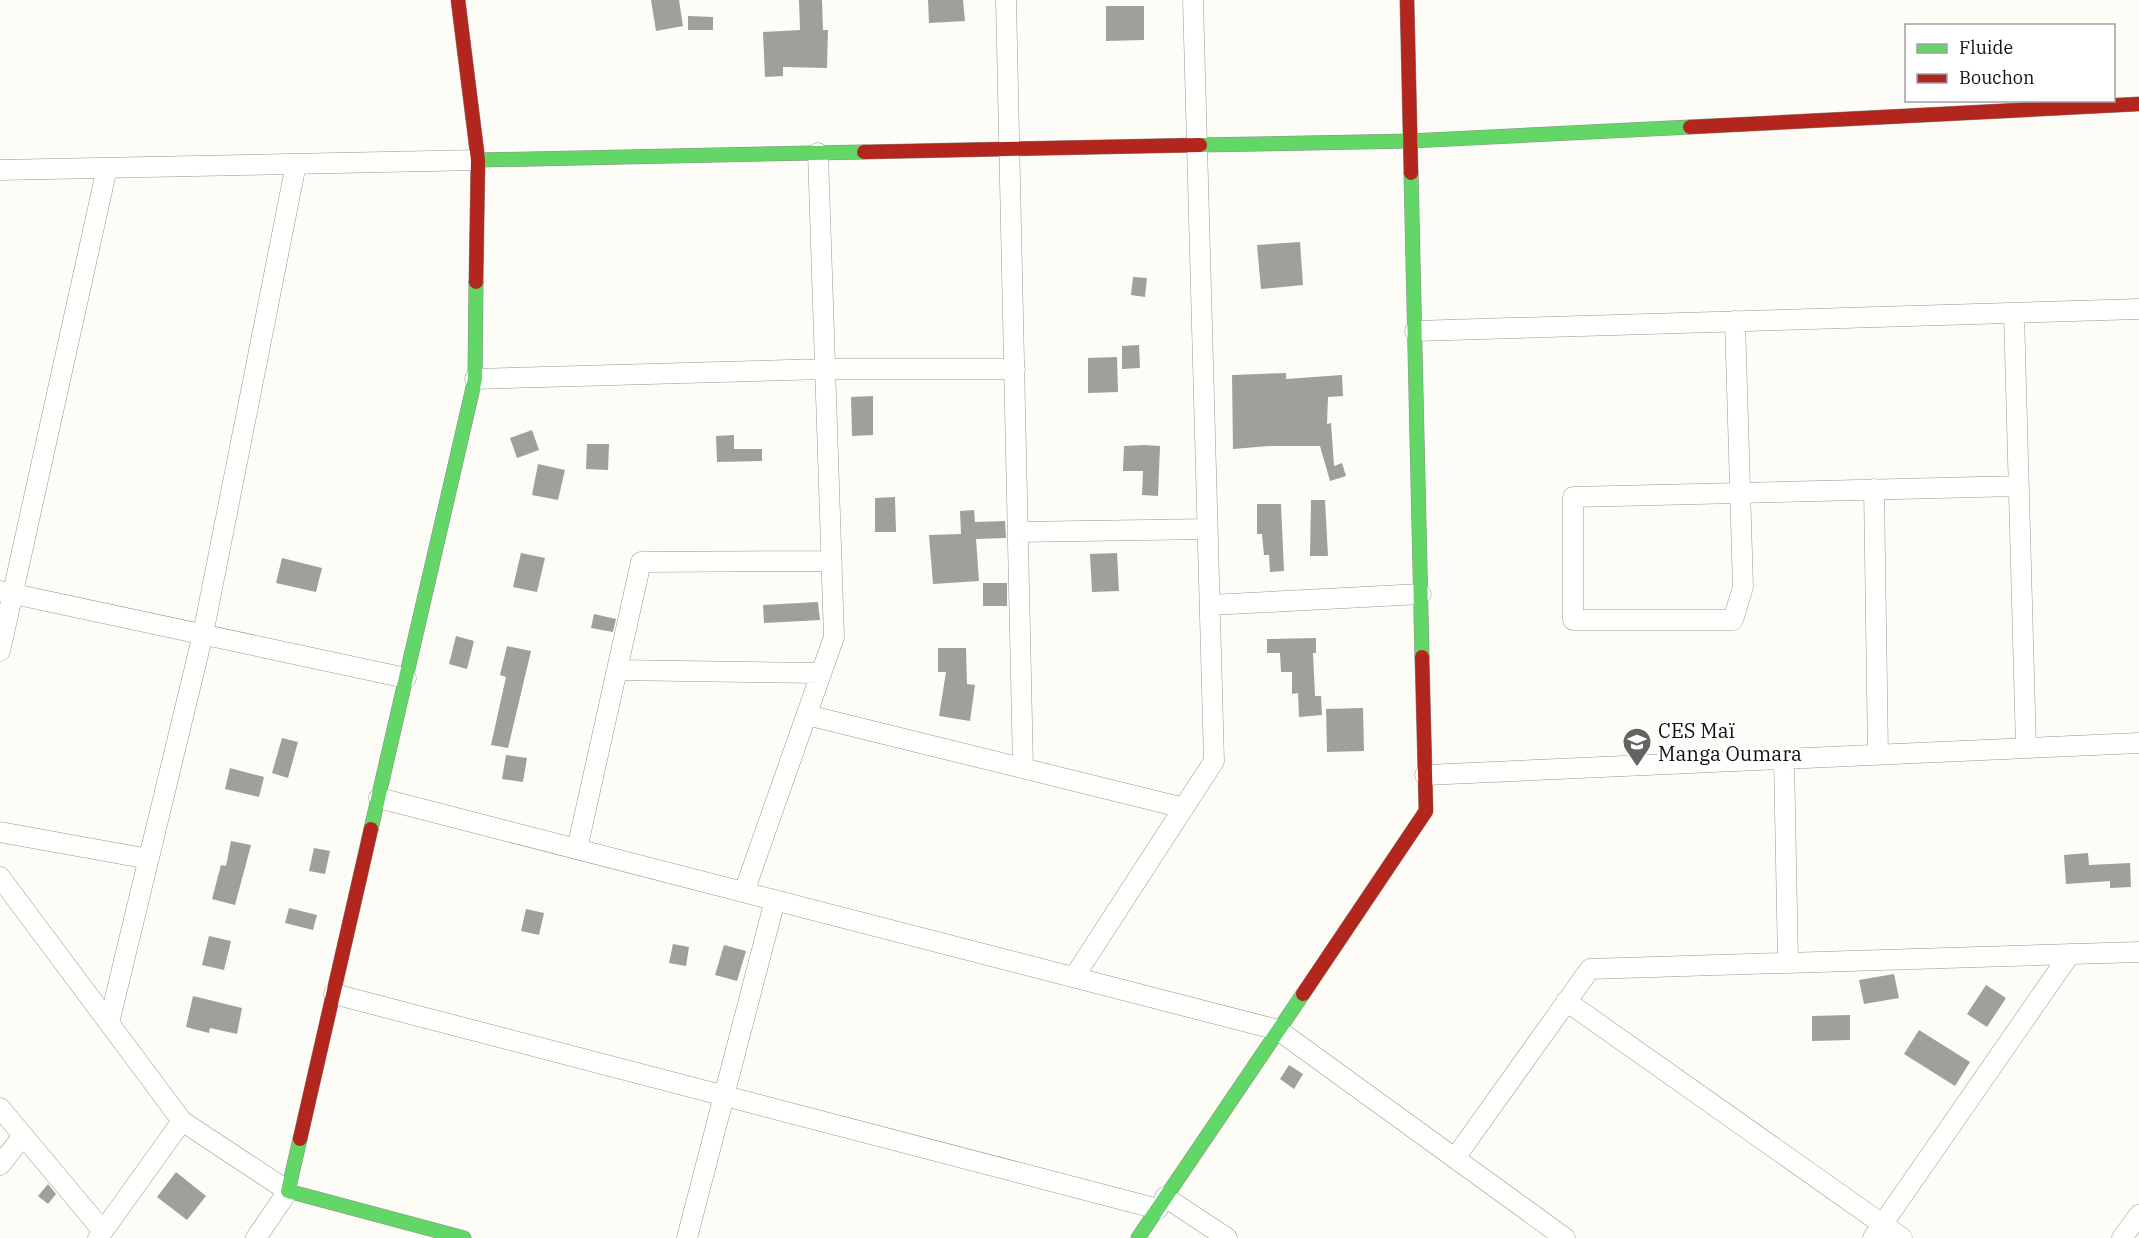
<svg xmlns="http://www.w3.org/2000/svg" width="2139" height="1238" viewBox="0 0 2139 1238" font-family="'IBM Plex Serif',serif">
<rect width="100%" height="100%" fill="#fdfcf7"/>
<!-- building -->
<path fill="#a19f9c" d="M651 0H679L683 26 656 31Z
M799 0H822L823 30H828L827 68 783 67V76L765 77 763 32 800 30Z
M928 0H963L965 21 929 23Z
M1106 6H1144V40L1106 41Z
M688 16 713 17V30H688Z
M1300 242 1303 285 1261 289 1257 245Z
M1133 277 1147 278 1145 297 1131 295Z
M1139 345 1140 368 1122 369V346Z
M1117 357 1118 392 1088 393V358Z
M1286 373V379L1342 375 1343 396 1328 397 1327 424 1331 423 1334 466 1342 463 1346 476 1330 481 1320 446H1269L1233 449 1232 375Z
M873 396V435L852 436 851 397Z
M532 430 539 450 517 458 510 438Z
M734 435V449H762V461L717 462 716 436Z
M587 444H609L608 470 586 469Z
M1144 445 1160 446 1158 496 1142 495 1143 471H1123L1124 446Z
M538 464 565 470 558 500 532 495Z
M895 497 896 532H875V498Z
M1311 500H1325L1328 556H1310Z
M1257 504H1281L1284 571 1270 572 1269 555H1264L1262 534H1257Z
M974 510 975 522 1005 521 1006 538 976 539 979 581 933 584 929 535 961 534 960 511Z
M521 553 545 558 537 592 513 587Z
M1117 553 1119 591 1092 592 1090 554Z
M282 558 322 568 316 592 276 583Z
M983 583H1007V606H983Z
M818 602 820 620 764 623 763 605Z
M594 614 616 619 613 632 591 628Z
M456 636 474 641 467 669 449 664Z
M1316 638V653H1313L1315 696H1321L1322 715 1299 717 1298 693 1292 694V672H1281L1280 653H1267V639Z
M507 646 531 651 508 748 491 745 506 677 500 675Z
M938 648H966L967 684 975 685 970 721 939 716 946 672H938Z
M1363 708 1364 751 1327 752 1326 709Z
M282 738 298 742 288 778 272 773Z
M506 755 527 758 523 782 502 779Z
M230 768 264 777 259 797 225 789Z
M231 841 251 845 235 905 212 899 221 865 226 866Z
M314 848 330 851 325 874 309 871Z
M2088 853 2089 865 2130 863 2131 887 2110 888V881L2066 884 2064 855Z
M289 908 317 915 313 930 285 923Z
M526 909 544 913 539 935 521 931Z
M209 936 231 941 224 970 202 965Z
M673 944 689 947 686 966 669 963Z
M724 945 746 951 737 981 715 975Z
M1894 974 1899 998 1864 1004 1859 980Z
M1986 985 2006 998 1987 1027 1967 1014Z
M193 996 242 1008 237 1034 210 1028 209 1033 186 1027Z
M1850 1015V1040L1812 1041V1016Z
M1919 1030 1970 1062 1955 1086 1904 1054Z
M1289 1065 1303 1074 1294 1089 1280 1079Z
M176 1172 206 1196 187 1220 157 1197Z
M48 1184 56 1194 48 1204 38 1196Z"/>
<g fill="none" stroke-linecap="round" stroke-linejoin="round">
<!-- street casing -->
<g stroke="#979795" stroke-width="21">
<path id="street" d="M1006 0 1023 768
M0 170 478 160
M2014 313 2026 748
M1735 321 1743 587 1733 620H1573V497L2019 486
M1415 331 2139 309
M475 379 825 369H1015
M1874 489 1878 754
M1018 532 1208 529
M0 591 406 678
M1210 605 1421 594
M0 651 107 168
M617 670 821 673
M807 715 1184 808
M1784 759 1788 962
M1425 775 2139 743
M379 798 1278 1030 1565 1238
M0 832 149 859
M577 849 641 562 832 561
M0 877 182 1121 288 1191 256 1238
M744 892 834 637 818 153
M1074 977 1214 761 1193 0
M334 994 1158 1209
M1566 1001 1902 1238
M109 1023 203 634 296 164
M0 1108 103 1231
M1455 1158 1590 969 2139 952
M0 1165 23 1136
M1165 1197 1227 1238
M98 1238 182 1121
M687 1238 775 900
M1873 1238 2070 954
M2122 1238 2139 1215"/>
</g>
<!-- fast casing -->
<g stroke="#8e8d8b" stroke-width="15">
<path id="fast" d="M1200 145 1410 141 1690 127
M478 160 864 152
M1411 173 1422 657
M371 829 475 379 476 282
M300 1139 288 1191 464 1238
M1138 1238 1303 994"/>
</g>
<!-- jam casing -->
<g stroke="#8e8d8b" stroke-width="15">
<path id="jam" d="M458 0 478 160 476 282
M1407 0 1411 173
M1690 127 2139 104
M864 152 1200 145
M1303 994 1426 811 1422 657
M300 1139 371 829"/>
</g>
<!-- street -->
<use href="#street" stroke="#fffffe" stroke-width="20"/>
<!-- fast -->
<use href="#fast" stroke="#63d668" stroke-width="14"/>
<!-- jam -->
<use href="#jam" stroke="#b3261e" stroke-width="14"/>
</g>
<!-- icons -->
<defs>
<g id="school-pin" transform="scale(1.5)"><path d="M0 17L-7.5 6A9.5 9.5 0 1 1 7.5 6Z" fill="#646362" stroke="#fff"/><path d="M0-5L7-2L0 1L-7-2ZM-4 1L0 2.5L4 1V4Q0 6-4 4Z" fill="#fff"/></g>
</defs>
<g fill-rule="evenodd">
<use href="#school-pin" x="1637" y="742"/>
</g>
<g text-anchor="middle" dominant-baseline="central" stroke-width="6" stroke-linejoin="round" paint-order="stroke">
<!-- poi labels -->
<g font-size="20" fill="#111" stroke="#fff" text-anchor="start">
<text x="1658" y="730">CES Maï<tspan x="1658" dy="23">Manga Oumara</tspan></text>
</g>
</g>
<!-- legend -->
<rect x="1905" y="24" width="210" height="78" fill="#ffffff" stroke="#a0a0a0" stroke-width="1.5"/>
<rect x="1917" y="44" width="30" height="9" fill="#63d668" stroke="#a0a0a0" stroke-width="1.5"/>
<text x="1959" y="54" font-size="18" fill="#111111">Fluide</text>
<rect x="1917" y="74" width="30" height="9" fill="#b3261e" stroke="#a0a0a0" stroke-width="1.5"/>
<text x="1959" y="84" font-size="18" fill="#111111">Bouchon</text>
</svg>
